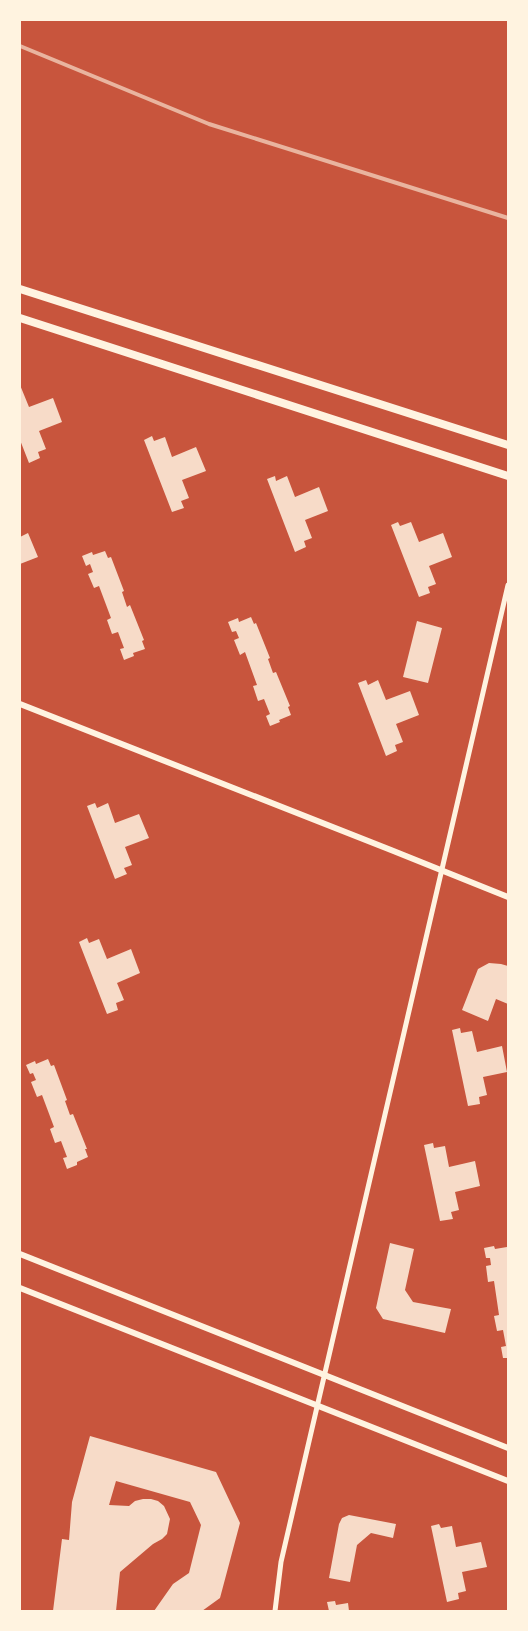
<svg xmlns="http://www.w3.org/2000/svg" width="528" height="1631" viewBox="0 0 528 1631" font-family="Barlow,sans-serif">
<rect width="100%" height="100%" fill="#c8553d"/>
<!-- building -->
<path fill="#f7dbc8" d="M20 385 29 407 53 398 62 422 39 431 46 449 38 452 40 458 29 463 20 440Z
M152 436 154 441 165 437 172 457 196 447 206 471 182 480 189 498 181 501 184 508 172 512 144 440Z
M275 476 276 481 287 476 295 497 319 487 328 511 305 520 312 538 304 541 306 547 295 552 267 479Z
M398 522 400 526 411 522 419 542 443 533 452 557 429 566 436 584 428 587 430 593 419 597 391 525Z
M28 533 38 557 20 564V537Z
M105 551 108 558 111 557 124 591 122 592 127 607 130 605 144 640 142 641 145 649 133 653 134 656 124 660 120 649 124 648 118 632 112 634 107 620 111 618 99 586 94 588 88 574 93 572 90 564 86 566 82 556 92 552 93 555Z
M251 617 254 624 256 623 270 658 268 659 273 673 276 672 290 706 288 707 291 715 279 720 280 722 270 726 266 716 270 714 264 699 258 701 253 686 257 685 245 652 240 655 234 640 239 638 236 631 232 632 228 622 238 618 239 622Z
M417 621 442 628 428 683 403 677Z
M366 680 368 685 378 680 386 700 410 691 419 715 396 724 403 742 395 745 397 751 386 756 358 683Z
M95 803 97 808 108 803 115 823 139 814 149 838 125 847 132 865 124 868 127 874 115 879 87 806Z
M87 938 89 943 99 939 107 959 131 949 140 973 117 983 124 1000 116 1003 118 1010 107 1014 79 942Z
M489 963 501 964 508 966V1004L496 999 488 1021 462 1010 478 969Z
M460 1028 461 1033 472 1031 477 1052 502 1046 507 1072 483 1077 487 1095 479 1097 480 1104 468 1106 452 1030Z
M48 1059 51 1066 54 1065 67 1100 65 1101 70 1115 73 1114 87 1149H85L88 1157 77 1162V1165L67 1169 63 1158 67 1157 61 1141 55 1143 50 1129 54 1127 42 1095 37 1097 31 1082 36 1080 33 1073 30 1074 26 1065 35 1061 36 1064Z
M433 1143 434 1148 445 1146 449 1167 475 1161 480 1186 455 1192 459 1210 451 1212 453 1219 440 1221 424 1145Z
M390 1243 414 1249 405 1290 413 1302 451 1309 445 1333 383 1319 376 1308Z
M494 1246 495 1249 507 1247 508 1253V1358H503L501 1347 506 1346 503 1330 497 1331 494 1316 499 1315 494 1281 488 1282 486 1266 491 1265 490 1258H486L484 1248Z
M90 1436 216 1472 240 1523 220 1598 202 1611H154L173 1584 189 1573 201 1525 190 1502 116 1481 109 1505 129 1506 135 1501 143 1499H151L158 1501 164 1506 170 1519 167 1534 162 1539 153 1544 120 1572 116 1611H53L62 1539 69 1540 72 1502Z
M349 1515 396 1524 393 1538 371 1533 357 1545 350 1582 329 1578 339 1524 342 1518Z
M439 1524 441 1528 452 1526 456 1547 481 1542 487 1567 462 1572 466 1591 458 1593 459 1599 447 1602 431 1526Z
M335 1601 336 1605 348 1603 349 1611H329L327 1602Z"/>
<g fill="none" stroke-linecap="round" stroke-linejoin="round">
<!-- minor -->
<path stroke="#fff3e0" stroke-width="5" d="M275 1611 281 1562 508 585"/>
<!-- tertiary -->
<path stroke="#fff3e0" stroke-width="6" d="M20 704 391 850 508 897
M20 1254 508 1448
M20 1288 508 1481"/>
<!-- secondary -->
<path stroke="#fff3e0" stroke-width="8" d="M20 289 508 445
M20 318 508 476"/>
<!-- rail -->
<path stroke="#e9b49f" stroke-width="4" d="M20 46 209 124 508 218"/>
</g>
<!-- border -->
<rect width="528" height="1631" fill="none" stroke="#fff3e0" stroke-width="42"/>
</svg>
